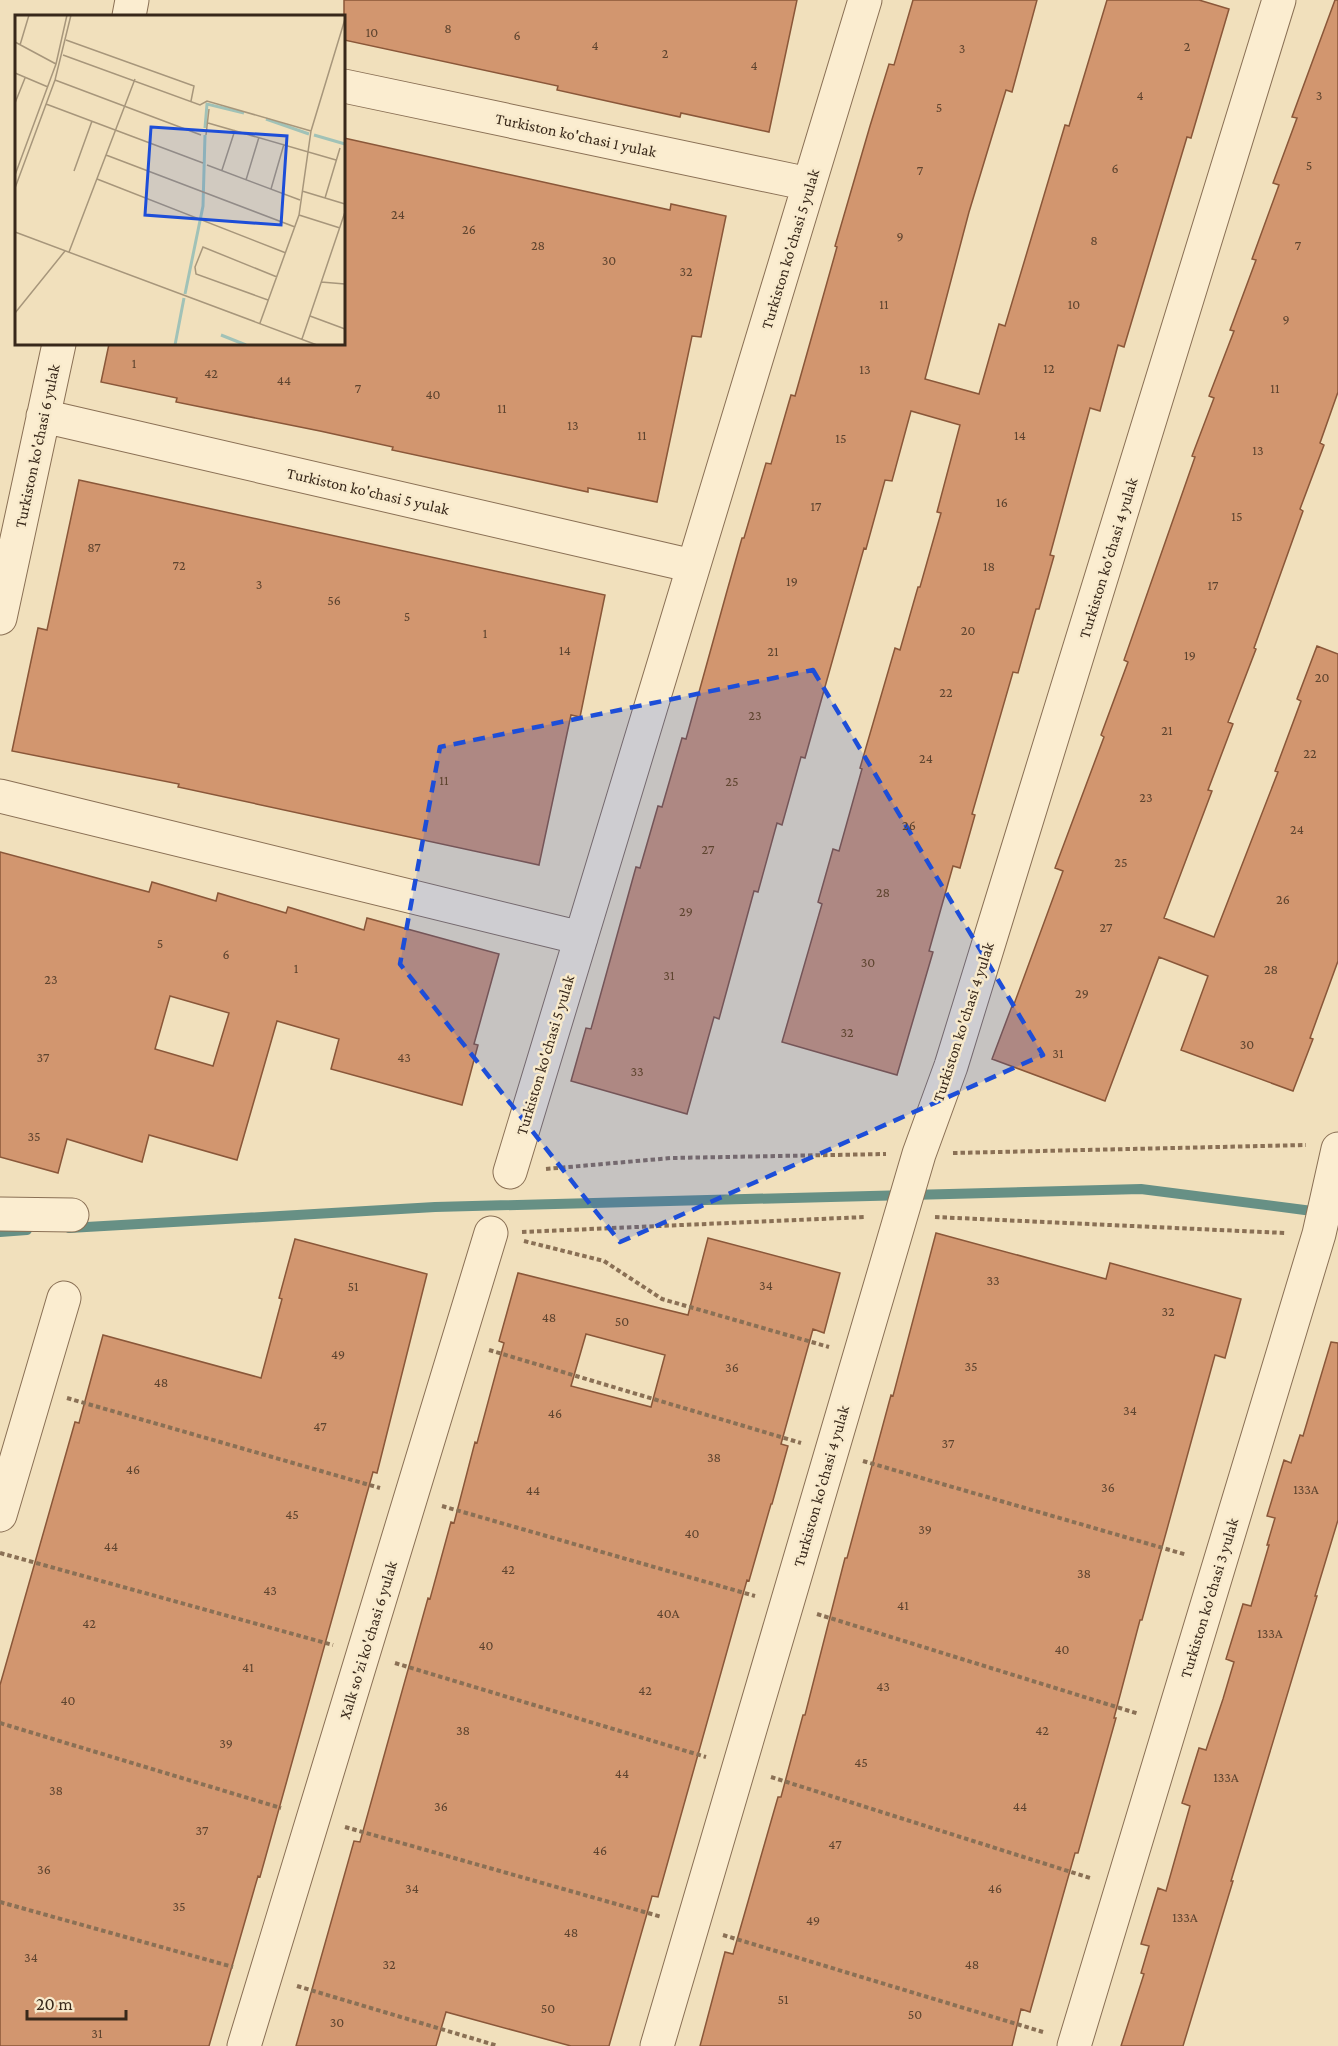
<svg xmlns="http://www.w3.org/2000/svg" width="1338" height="2046" viewBox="0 0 1338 2046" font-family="'Crimson Pro',serif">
<rect width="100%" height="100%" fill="#f1e0bc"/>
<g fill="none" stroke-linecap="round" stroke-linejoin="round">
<!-- stream -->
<path stroke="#679085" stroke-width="10" d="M69 1228 435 1207 1141 1189 1320 1212
M0 1232 27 1230"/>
</g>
<!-- building -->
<path fill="#d2966f" stroke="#8a5739" stroke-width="1.5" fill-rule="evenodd" d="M344 0H797L769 132 681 113 680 117 625 105 557 90 558 86 344 40Z
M913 0H1037L1012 92 1006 90 969 212 925 379 979 394 999 324 1005 326 1065 125 1069 126 1107 0H1199L1229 9 1191 138 1187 137 1124 347 1118 345 1100 411 1090 408 1050 555 1054 556 1039 609H1036L1018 673 1013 672 972 814 975 815 960 868 953 866 929 951 933 952 897 1075 782 1042 822 904 818 902 833 849 839 851 862 769 860 768 895 648 900 650 918 587H920L941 513 937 512 960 425 911 411 892 481 885 480 866 549 864 548 805 758 801 757 782 825 777 823 758 892 754 891 719 1019 714 1017 687 1114 571 1081 586 1028 591 1029 636 867 640 868 658 806 662 807 682 738 686 739 727 591 742 538H744L766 463 771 464 791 395 795 396 837 247 835 246 870 126 889 64 894 65Z
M1335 0H1338V392L1320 443 1324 445 1300 509 1303 511 1254 648 1256 649 1228 722 1233 724 1208 790 1212 791 1164 918 1214 937 1278 772 1275 771 1301 701 1297 699 1317 646 1338 654V961L1310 1038 1313 1039 1293 1091 1181 1050 1208 976 1159 957 1105 1101 992 1059 1012 1006 1013 1007 1063 871 1055 868 1104 737 1101 735 1128 662 1124 660 1195 457 1192 456 1214 398 1209 396 1234 331 1230 330 1256 260 1252 259 1279 185 1273 183 1297 118 1292 117Z
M344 138 670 210 671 204 726 216 701 337 692 336 657 502 588 488V492L392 450 393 447 320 431 176 402 177 398 101 382 109 344H344Z
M79 480 605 595 580 717 571 715 539 865 178 787 179 784 12 751 38 628 47 630Z
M0 852 149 892 152 882 216 901 218 893 286 913 288 907 364 930 367 918 499 954 474 1044 478 1045 462 1105 331 1069 339 1039 277 1021 237 1160 149 1135 142 1162 67 1139 58 1173 0 1157ZM170 996 229 1013 213 1066 155 1049Z
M936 1233 1106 1279 1110 1263 1241 1299 1225 1358 1215 1355 1142 1620H1140L1114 1718H1116L1078 1853H1075L1030 2012 1021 2009 1012 2046H700L725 1952 733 1954 778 1797H781L803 1715H805L845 1558H847L891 1395 893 1396Z
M708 1238 840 1273 824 1333 813 1329 781 1444 788 1446 772 1504H771L749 1581 747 1580 658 1897 652 1896 609 2046H571L446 2012 436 2046H296L354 1841 360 1842 428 1598 430 1599 451 1522 454 1523 475 1442 477 1443 504 1343 499 1341 518 1273 688 1315ZM586 1334 665 1355 651 1407 571 1386Z
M295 1239 427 1274 377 1473 373 1472 260 1877 258 1876 209 2046H0V1685L75 1422 79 1423 103 1335 261 1378 282 1299 279 1298Z
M1331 1342 1338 1343V1520L1315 1596H1317L1231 1881H1233L1183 2046H1121L1144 1974 1141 1973 1149 1946 1141 1944 1158 1888 1166 1891 1190 1806 1182 1803 1199 1748 1206 1750 1223 1699 1234 1662 1226 1659 1243 1604 1251 1606 1269 1545H1267L1275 1518 1267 1516 1284 1460 1291 1463 1300 1435 1303 1436Z"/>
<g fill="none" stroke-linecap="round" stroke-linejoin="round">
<!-- minor casing -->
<g stroke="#8a7055" stroke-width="35">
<path id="minor" d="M129 16 132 0
M344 86 809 184
M43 416 693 566
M0 618 59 344
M0 796 581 938
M510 1172 865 0
M0 1214 72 1215
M0 1515 64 1298
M244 2046 491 1233
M657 2046 919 1154 951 1066 1279 0
M1074 2046 1319 1234 1338 1149"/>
</g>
<!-- path -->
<path stroke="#8a7055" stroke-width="4" stroke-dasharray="4.5 3" stroke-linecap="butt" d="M953 1153 1306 1145
M546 1169 671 1158 886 1154
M935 1217 1285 1233
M522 1232 865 1217
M524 1241 604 1261 662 1299 829 1347
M489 1350 801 1443
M67 1398 380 1488
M863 1461 1187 1555
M442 1506 755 1596
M0 1553 333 1645
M817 1614 1139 1714
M395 1663 706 1757
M0 1723 281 1808
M771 1777 1090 1878
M345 1827 662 1917
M0 1902 233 1967
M723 1935 1043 2032
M297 1986 498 2046"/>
<!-- minor -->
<use href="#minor" stroke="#fbedd0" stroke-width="33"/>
</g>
<!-- marked area -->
<path fill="#1d4ed8" fill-opacity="0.2" stroke="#1d4ed8" stroke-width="4.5" stroke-dasharray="12 8" stroke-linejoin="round" d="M813 670 1043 1055 620 1242 400 964 440 747Z"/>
<g text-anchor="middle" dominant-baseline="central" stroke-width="5" stroke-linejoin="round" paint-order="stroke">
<!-- number labels -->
<g font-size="14" fill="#5e442f">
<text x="448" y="28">8</text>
<text x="372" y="32">10</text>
<text x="517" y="35">6</text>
<text x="595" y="45">4</text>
<text x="1187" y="46">2</text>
<text x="962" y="48">3</text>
<text x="665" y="53">2</text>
<text x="754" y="65">4</text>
<text x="1140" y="95">4</text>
<text x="1319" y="95">3</text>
<text x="939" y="107">5</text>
<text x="1309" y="165">5</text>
<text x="1115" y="168">6</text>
<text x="920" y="170">7</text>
<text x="398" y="214">24</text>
<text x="469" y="229">26</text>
<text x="900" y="236">9</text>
<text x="1094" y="240">8</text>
<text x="538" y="245">28</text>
<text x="1298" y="245">7</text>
<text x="609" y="260">30</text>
<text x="686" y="271">32</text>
<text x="884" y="304">11</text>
<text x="1074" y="304">10</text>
<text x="1286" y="319">9</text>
<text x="134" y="363">1</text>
<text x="1049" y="368">12</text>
<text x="865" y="369">13</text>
<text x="211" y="373">42</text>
<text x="284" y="380">44</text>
<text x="358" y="388">7</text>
<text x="1275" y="388">11</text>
<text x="433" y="394">40</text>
<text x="502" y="408">11</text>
<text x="573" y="425">13</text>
<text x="642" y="435">11</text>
<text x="1020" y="435">14</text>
<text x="841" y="438">15</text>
<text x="1258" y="450">13</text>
<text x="1002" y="502">16</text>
<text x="816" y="506">17</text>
<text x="1237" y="516">15</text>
<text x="94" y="547">87</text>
<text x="179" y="565">72</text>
<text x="989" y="566">18</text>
<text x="792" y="581">19</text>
<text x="259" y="584">3</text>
<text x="1213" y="585">17</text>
<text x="334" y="600">56</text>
<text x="407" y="616">5</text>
<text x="968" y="630">20</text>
<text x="485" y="633">1</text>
<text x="565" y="650">14</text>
<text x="773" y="651">21</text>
<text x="1190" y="655">19</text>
<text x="1322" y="677">20</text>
<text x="946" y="692">22</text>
<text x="755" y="715">23</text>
<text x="1167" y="730">21</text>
<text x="1310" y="753">22</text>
<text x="926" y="758">24</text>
<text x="444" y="780">11</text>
<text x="732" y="781">25</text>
<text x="1146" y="797">23</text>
<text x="909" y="825">26</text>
<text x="1297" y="829">24</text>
<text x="708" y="849">27</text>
<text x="1121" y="862">25</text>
<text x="883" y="892">28</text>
<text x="1283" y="899">26</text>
<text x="686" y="911">29</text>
<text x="1106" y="927">27</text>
<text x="160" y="943">5</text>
<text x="226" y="954">6</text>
<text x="868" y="962">30</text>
<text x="296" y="968">1</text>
<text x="1271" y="969">28</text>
<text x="669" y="975">31</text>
<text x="51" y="979">23</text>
<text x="1082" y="993">29</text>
<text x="847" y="1032">32</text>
<text x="1247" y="1044">30</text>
<text x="1058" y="1053">31</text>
<text x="43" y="1057">37</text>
<text x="404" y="1057">43</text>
<text x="637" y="1071">33</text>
<text x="34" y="1136">35</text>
<text x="993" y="1280">33</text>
<text x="766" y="1285">34</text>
<text x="353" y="1286">51</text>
<text x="1168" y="1311">32</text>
<text x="549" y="1317">48</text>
<text x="622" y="1321">50</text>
<text x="338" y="1354">49</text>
<text x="971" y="1366">35</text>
<text x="732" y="1367">36</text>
<text x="161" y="1382">48</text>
<text x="1130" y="1410">34</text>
<text x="555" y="1413">46</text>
<text x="320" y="1426">47</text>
<text x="948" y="1443">37</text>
<text x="714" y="1457">38</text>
<text x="133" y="1469">46</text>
<text x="1108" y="1487">36</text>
<text x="1306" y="1489">133A</text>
<text x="533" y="1490">44</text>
<text x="292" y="1514">45</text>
<text x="925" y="1529">39</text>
<text x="692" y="1533">40</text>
<text x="111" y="1546">44</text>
<text x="508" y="1569">42</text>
<text x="1084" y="1573">38</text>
<text x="270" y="1590">43</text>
<text x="903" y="1605">41</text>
<text x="668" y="1613">40A</text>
<text x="89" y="1623">42</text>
<text x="1270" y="1633">133A</text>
<text x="486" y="1645">40</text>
<text x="1062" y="1649">40</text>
<text x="248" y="1667">41</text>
<text x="883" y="1686">43</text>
<text x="645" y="1690">42</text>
<text x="68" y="1700">40</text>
<text x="463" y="1730">38</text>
<text x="1042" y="1730">42</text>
<text x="226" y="1743">39</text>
<text x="861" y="1762">45</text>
<text x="622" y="1773">44</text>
<text x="1226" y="1777">133A</text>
<text x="56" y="1790">38</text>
<text x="441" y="1806">36</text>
<text x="1020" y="1806">44</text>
<text x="202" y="1830">37</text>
<text x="835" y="1844">47</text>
<text x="600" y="1850">46</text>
<text x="44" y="1869">36</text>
<text x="412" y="1888">34</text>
<text x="995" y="1888">46</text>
<text x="179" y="1906">35</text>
<text x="1185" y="1917">133A</text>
<text x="813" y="1920">49</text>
<text x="571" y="1932">48</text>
<text x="31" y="1957">34</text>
<text x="389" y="1964">32</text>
<text x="972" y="1964">48</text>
<text x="783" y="1999">51</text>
<text x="548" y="2008">50</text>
<text x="915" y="2014">50</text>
<text x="337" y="2022">30</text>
<text x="97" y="2033">31</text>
</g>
<!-- street labels -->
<g font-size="16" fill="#38281a" stroke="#f8eacc">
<text transform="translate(576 135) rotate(12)">Turkiston ko'chasi 1 yulak</text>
<text transform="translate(790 249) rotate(-73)">Turkiston ko'chasi 5 yulak</text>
<text transform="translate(37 446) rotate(-78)">Turkiston ko'chasi 6 yulak</text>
<text transform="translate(368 491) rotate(13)">Turkiston ko'chasi 5 yulak</text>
<text transform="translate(1108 558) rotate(-73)">Turkiston ko'chasi 4 yulak</text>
<text transform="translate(963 1022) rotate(-72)">Turkiston ko'chasi 4 yulak</text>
<text transform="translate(545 1055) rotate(-73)">Turkiston ko'chasi 5 yulak</text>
<text transform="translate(821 1486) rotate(-74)">Turkiston ko'chasi 4 yulak</text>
<text transform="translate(1209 1598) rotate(-73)">Turkiston ko'chasi 3 yulak</text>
<text transform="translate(368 1640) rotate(-73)">Xalk so'zi ko'chasi 6 yulak</text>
</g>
</g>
<!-- overview -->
<g transform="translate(15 15)">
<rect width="330" height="330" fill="#f1e0bc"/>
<path fill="none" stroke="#a1c2b7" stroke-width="3" d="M251 104 294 119M190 113 192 89 229 98M299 120 330 129M170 279 188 191 190 120M206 320 231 330M160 330 169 283"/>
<path fill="none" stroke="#a7967b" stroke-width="1.5" d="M51 25 179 71 176 86M0 27 41 49M5 30 14 0M48 40 185 90 192 86 296 116M0 58 33 72M40 65 186 120M0 88 10 63M31 89 188 148M193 108 321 145M191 120 194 94M91 140 280 212M192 150 285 185M207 155 220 115M59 156 77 106M0 160 41 49 52 0M82 164 271 238M231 165 244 122M0 173 40 65 56 0M256 174 269 129M287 176 330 189M310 183 325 133M284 200 325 213M0 217 302 330M54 237 120 64M306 267 330 269M253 285 181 259 180 252 188 232 262 262M0 298 50 236M295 301 330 314M245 308 284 200 296 116 330 4M287 324 330 197"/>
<path fill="#1d4ed8" fill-opacity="0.15" stroke="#1d4ed8" stroke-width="3" d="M136 112 272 121 266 210 130 200Z"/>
<rect width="330" height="330" fill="none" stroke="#38281a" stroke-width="3"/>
</g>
<!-- scale -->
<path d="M27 2010v9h99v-9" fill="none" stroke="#38281a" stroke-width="3"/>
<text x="36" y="2010" font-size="18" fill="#38281a" stroke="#f8eacc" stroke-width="4.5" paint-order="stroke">20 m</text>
</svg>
